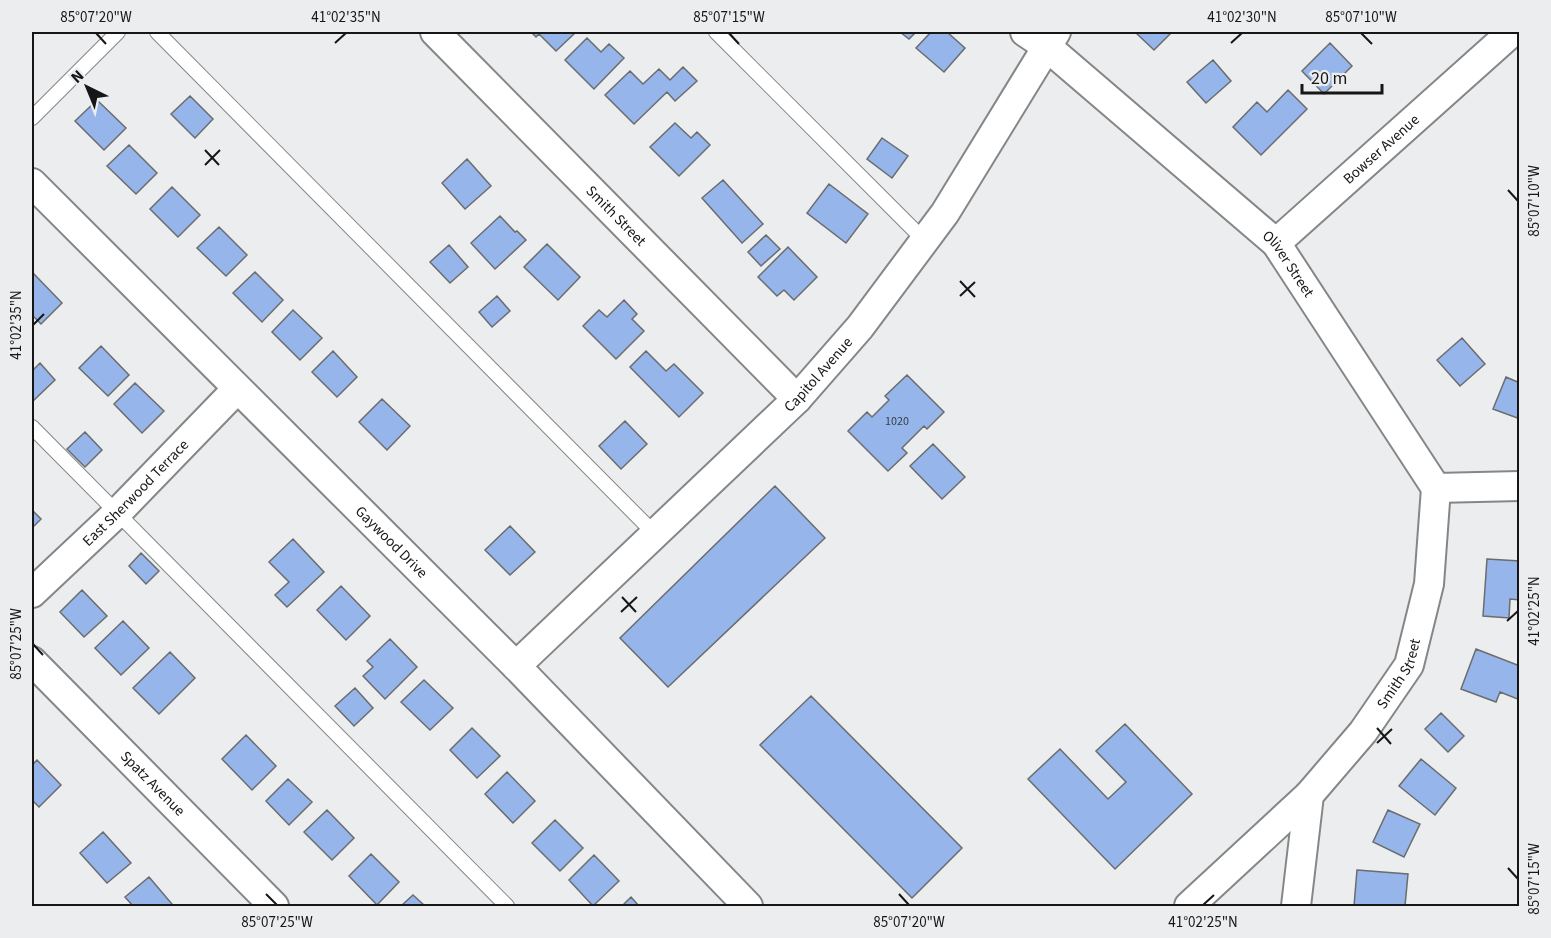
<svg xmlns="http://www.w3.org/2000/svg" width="1551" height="938" viewBox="0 0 1551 938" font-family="'Source Sans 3',sans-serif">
<rect width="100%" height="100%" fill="#ecedee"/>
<!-- building -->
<path fill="#96b5eb" stroke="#6b6c6d" stroke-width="1.5" d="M531 32H576L556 51 539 34 536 37Z
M900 32H916L909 39Z
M931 32H947L965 48 944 72 916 48Z
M1135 32H1172L1154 50Z
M587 38 601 52 609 44 624 58 594 89 565 60Z
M1330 43 1352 66 1324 94 1302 71Z
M1213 60 1231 81 1206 103 1187 82Z
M683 67 697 81 675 101 667 92 634 124 605 95 630 71 643 84 659 69 670 80Z
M1288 90 1307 109 1261 155 1233 127 1257 102 1267 112Z
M190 96 213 119 195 138 171 114Z
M97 100 126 128 104 150 75 121Z
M675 123 691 138 697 132 710 145 679 176 650 147Z
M882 138 908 156 892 178 867 159Z
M129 145 157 173 136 194 107 166Z
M467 159 491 186 465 209 442 183Z
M723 180 763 224 742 243 702 198Z
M829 184 868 214 846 243 807 213Z
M172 187 200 215 178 237 150 209Z
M500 216 515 232 517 231 526 240 495 269 471 243Z
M219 227 247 255 226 276 197 248Z
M766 235 780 249 761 266 748 252Z
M547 244 580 277 558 300 524 267Z
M449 245 468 267 450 283 430 262Z
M788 247 817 277 794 300 784 290 777 296 758 277Z
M255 272 283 300 262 322 233 293Z
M34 274 62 303 41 324 32 315V277Z
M497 296 510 311 492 327 479 312Z
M624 300 637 314 632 319 644 331 616 359 583 326 599 310 607 317Z
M293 310 322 338 300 360 272 332Z
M1462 338 1485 364 1460 386 1437 360Z
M101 346 129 375 108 396 79 368Z
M333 351 357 377 337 397 312 372Z
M646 351 666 371 674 364 703 393 679 417 630 367Z
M40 363 55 380 32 402V371Z
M907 375 944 412 927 429 924 426 902 448 907 453 888 471 848 431 867 412 872 417 889 400 885 396Z
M1506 377 1520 383V419L1493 409Z
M135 383 164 411 142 433 114 404Z
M382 399 410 426 387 450 359 422Z
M625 421 647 444 621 469 599 446Z
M85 432 102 450 85 467 67 449Z
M933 444 965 477 942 499 910 466Z
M775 486 825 538 668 687 620 638Z
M32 510 41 519 32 528Z
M510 526 535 552 510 575 485 550Z
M293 539 324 572 287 607 275 595 289 582 269 562Z
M141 553 159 571 146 584 129 566Z
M1487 559 1520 561V600L1510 599 1509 618 1483 616Z
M341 586 370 616 346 640 317 610Z
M82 590 107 616 84 637 60 612Z
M123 621 149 648 121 675 95 648Z
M390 639 417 667 385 699 363 676 373 667 367 661Z
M1476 649 1520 666V700L1500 692 1496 702 1461 689Z
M170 652 195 678 159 714 133 688Z
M424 680 453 708 430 730 401 702Z
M355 688 373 708 354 726 335 706Z
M811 696 962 848 912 898 760 745Z
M1441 713 1464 736 1448 752 1425 729Z
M1125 724 1192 794 1115 869 1028 779 1060 749 1108 799 1126 782 1096 751Z
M472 728 500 756 477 778 450 750Z
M246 735 276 766 252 790 222 759Z
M1421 759 1456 788 1435 815 1399 786Z
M37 760 61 785 39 807 32 800V765Z
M507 772 535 801 513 823 485 794Z
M288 779 312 802 289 825 266 801Z
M327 810 354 838 332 860 304 832Z
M1388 810 1420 824 1404 857 1373 842Z
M555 820 583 848 560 871 532 843Z
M103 832 131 863 107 883 80 853Z
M371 854 399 882 377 905 349 876Z
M594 855 619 881 593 906 569 880Z
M1357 870 1408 874 1405 906H1354Z
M149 877 172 904 169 906H133L125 897Z
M413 895 425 906H401Z
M631 897 639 906H622Z"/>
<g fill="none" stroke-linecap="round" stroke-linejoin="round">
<!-- service casing -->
<g stroke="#858687" stroke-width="16">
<path id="service" d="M157 32 655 534
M716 32 925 241
M32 118 118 32
M32 427 507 906"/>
</g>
<!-- minor casing -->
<g stroke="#858687" stroke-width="32">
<g id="minor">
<path id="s1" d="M435 32 797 399"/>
<path id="s2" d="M1025 32 1046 46 1276 243 1436 488"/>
<path id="s3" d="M32 183 516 666 748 906"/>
<path id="s4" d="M1276 243 1512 32"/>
<path d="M1436 488 1520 486"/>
<path id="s5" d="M32 593 117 513 237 389"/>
<path id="s6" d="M32 661 274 906"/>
<path id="s7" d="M516 666 797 399 860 327 945 213 1056 32"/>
<path d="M1189 906 1309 795"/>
<path id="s8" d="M1296 906 1309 795 1363 732 1409 665 1429 584 1436 488"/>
</g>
</g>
<!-- service -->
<use href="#service" stroke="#fff" stroke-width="14"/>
<!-- minor -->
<use href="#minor" stroke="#fff" stroke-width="28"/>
</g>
<!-- ticks -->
<path fill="none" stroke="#161616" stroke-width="2" d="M96 33 106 44M729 33 739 44M1361 33 1372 44M335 43 346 33M1231 43 1242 33M205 150 219 165M205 165 220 150M1508 190 1518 201M960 281 975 297M960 296 975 282M33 325 44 314M622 597 636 612M621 612 637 597M1507 621 1518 611M33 644 43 655M1377 728 1391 744M1377 743 1392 729M1508 868 1518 879M266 894 277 905M899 894 909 905M1203 905 1214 895"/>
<g text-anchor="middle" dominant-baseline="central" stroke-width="4.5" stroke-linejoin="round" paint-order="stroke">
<!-- number labels -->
<g font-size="12" fill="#363e4b">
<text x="897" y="421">1020</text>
</g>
<!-- street labels -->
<g font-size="15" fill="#161616" stroke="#ecedee">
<text stroke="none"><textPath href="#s4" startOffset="141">Bowser Avenue</textPath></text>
<text stroke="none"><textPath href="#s1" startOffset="258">Smith Street</textPath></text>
<text stroke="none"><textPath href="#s2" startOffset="352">Oliver Street</textPath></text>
<text stroke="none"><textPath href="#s7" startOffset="420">Capitol Avenue</textPath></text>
<text stroke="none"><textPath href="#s5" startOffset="144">East Sherwood Terrace</textPath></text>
<text stroke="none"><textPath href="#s3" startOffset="508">Gaywood Drive</textPath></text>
<text stroke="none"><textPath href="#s8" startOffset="264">Smith Street</textPath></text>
<text stroke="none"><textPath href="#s6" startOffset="172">Spatz Avenue</textPath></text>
</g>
</g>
<!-- border -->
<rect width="1551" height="938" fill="none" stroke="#ecedee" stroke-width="66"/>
<!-- north arrow -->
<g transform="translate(87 87) rotate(317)" stroke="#ecedee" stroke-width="4.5" paint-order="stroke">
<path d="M0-4.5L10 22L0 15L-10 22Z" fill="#161616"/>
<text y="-9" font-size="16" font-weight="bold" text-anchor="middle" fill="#161616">N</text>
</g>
<!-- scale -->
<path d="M1302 84v9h80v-9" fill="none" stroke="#161616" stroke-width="3"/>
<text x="1311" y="84" font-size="18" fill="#161616" stroke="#ecedee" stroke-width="4.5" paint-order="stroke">20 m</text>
<rect x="33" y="33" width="1485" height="872" fill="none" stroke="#161616" stroke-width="2"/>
<g font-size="15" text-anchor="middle" fill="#161616">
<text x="96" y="22">85°07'20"W</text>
<text x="346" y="22">41°02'35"N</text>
<text x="729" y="22">85°07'15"W</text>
<text x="1242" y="22">41°02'30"N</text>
<text x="1361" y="22">85°07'10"W</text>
<text transform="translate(1534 201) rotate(-90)" y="5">85°07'10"W</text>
<text transform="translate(16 325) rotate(-90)" y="5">41°02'35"N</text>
<text transform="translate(1534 611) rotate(-90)" y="5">41°02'25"N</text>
<text transform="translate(16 644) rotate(-90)" y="5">85°07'25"W</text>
<text transform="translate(1534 879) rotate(-90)" y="5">85°07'15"W</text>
<text x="277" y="927">85°07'25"W</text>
<text x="909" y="927">85°07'20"W</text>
<text x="1203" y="927">41°02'25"N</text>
</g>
</svg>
